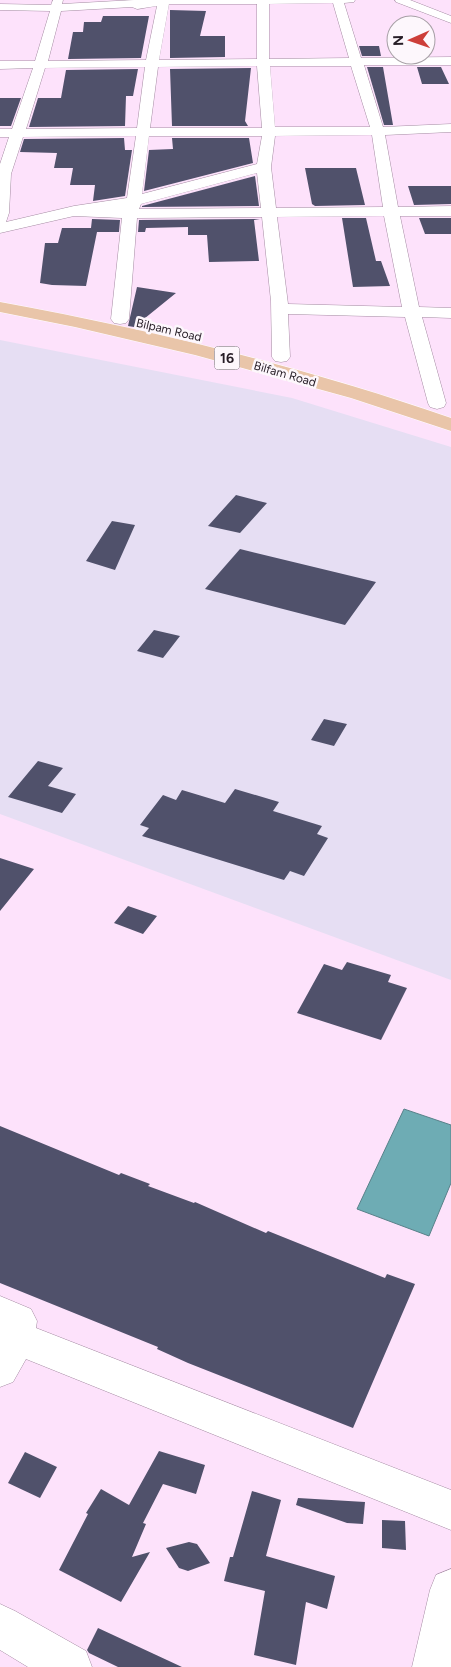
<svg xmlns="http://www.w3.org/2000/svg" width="451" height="1667" viewBox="0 0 451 1667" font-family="Figtree,sans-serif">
<rect width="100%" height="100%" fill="#fde2fb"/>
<!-- industrial -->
<path fill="#e6def3" d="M0 340 292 398 451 447V980L0 814Z"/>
<!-- water -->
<path fill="#6eacb4" stroke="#588189" d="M404 1109 451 1125V1183L429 1236 357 1209Z"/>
<!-- building -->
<path fill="#50516b" d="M170 10 206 11 200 36H225V57L170 58Z
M103 16H149L141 58 68 59 73 32H83L84 22H101Z
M359 46H379L381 56H362Z
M367 67H383L393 125H384Z
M417 67H441L449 84H422Z
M251 68 245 121 248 126H172L170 69Z
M138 69 133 96H126L125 126 29 127 38 98H61L66 70Z
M0 98H21L11 126H0Z
M124 138 125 150H132L125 196 93 201 95 185H70L73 168H54L57 153 20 152 24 139Z
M172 138H249L253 163 144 191 149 150 173 149Z
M305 168H356L365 205 315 206 312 204Z
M255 176 259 206 142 207V206Z
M408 186H451V204L414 205Z
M342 218H366L376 261H381L390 286 353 287Z
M419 218H451V234H425Z
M92 219 120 220 119 232H97L86 286 52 285 40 283 45 243H58L62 228H91Z
M260 219 254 220 259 261 209 262 207 235H188V227L146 228 145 232H138L139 220Z
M137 287 176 293 134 327 128 326Z
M236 495 267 503 240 533 208 526Z
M112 521 135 525 115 570 86 561Z
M240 549 376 582 345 625 205 589Z
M154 630 180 636 163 658 137 651Z
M324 719 347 724 334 746 311 740Z
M38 761 63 768 48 786 76 794 62 813 8 797Z
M235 789 279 802 273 811 322 826 317 834 328 838 304 876 290 871 284 880 142 836 149 828 140 825 163 795 176 800 182 790 225 803Z
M0 858 34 869 0 911Z
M128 906 157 916 143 934 114 923Z
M347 962 391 975 388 982 407 988 381 1040 297 1013 324 964 342 970Z
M0 1126 119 1175 121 1173 150 1184 148 1186 194 1203 195 1202 266 1233 268 1231 385 1278 387 1274 415 1284 353 1428 188 1363 157 1349 158 1347 0 1283Z
M159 1451 205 1465 196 1494 163 1484 143 1523 146 1524 132 1557 150 1552 121 1602 59 1570 88 1514 86 1513 101 1489 129 1505Z
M25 1452 57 1467 40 1498 8 1483Z
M252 1491 281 1500 266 1556 335 1576 327 1609 306 1602 296 1665 254 1655 265 1591 224 1581 230 1557H233Z
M298 1498 365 1502 363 1524 347 1523 296 1505Z
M382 1520 405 1521 406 1550 382 1548Z
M189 1542 197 1544 210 1563 188 1571 179 1568 166 1548Z
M98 1628 182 1667H118L89 1653 87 1650Z"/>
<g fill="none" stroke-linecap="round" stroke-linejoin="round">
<!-- minor casing -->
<g stroke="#a58ca3" stroke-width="1">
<path id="minor" d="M53 0H63L62 4 134 0H355L354 2 344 3 361 58 451 57V65H364L383 127 451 124V132L385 135 398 207 451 206V216H400L419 307 451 308V318L422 317 446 403 444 407 437 409 430 407 428 403 405 317 288 314 290 357 287 361 281 362 275 361 272 357 271 301 262 217 137 218 129 319 126 323 120 324 114 323 111 319 122 218 74 216 0 233V164L9 137H0V129H12L33 68 0 69V61H35L50 11 0 10V4L51 5ZM333 3 349 58 269 59V4ZM169 4H257V59L159 60ZM157 6 146 60 48 61 61 11 132 7 137 9ZM257 66 262 128H150L158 67ZM270 66H351L370 127H275ZM145 67 137 128 26 129 45 68ZM372 135 383 207 276 208 271 167 275 136ZM136 136 127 198 74 206 6 222 9 213 11 174 23 137ZM149 136H262L257 164 142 194ZM257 173 261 208 139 209 141 204ZM384 216 402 307 288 304 277 217Z
M395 0H410L451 16V23L396 2Z
M0 1296 31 1309 37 1321 36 1328 451 1490V1530L26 1359 13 1382 0 1387Z
M451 1569V1667H412L430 1590 436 1575Z
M0 1604 15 1611 86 1651 92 1667H28L0 1650Z"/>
</g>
<!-- primary casing -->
<g stroke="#fff" stroke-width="1">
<path id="primary" d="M0 302C152 330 305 367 451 418V431L351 398 195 355 75 327 0 312Z"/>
</g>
<!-- minor -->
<use href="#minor" fill="#fff" fill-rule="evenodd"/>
<!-- primary -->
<use href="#primary" fill="#e9c5a9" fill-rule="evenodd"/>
</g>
<g text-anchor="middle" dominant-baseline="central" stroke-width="5" stroke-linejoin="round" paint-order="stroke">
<!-- far-street labels -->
<g font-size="12" fill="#261d26" stroke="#fdf7fc">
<text transform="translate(169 330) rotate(13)">Bilpam Road</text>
<text transform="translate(285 374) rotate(16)">Bilfam Road</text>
</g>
<!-- shield labels -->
<rect fill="#fdf7fc" stroke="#665e66" stroke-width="1" x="214.5" y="346.5" width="25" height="23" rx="4"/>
<g font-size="14" font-weight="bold" fill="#261d26">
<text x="227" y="358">16</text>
</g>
</g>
<!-- north arrow -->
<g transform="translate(411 40) rotate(268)"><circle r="24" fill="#fdf7fc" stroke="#a7a0a6"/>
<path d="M0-4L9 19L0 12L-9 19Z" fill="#cd3e39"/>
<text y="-8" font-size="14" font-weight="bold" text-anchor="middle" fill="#261d26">N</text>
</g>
</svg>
